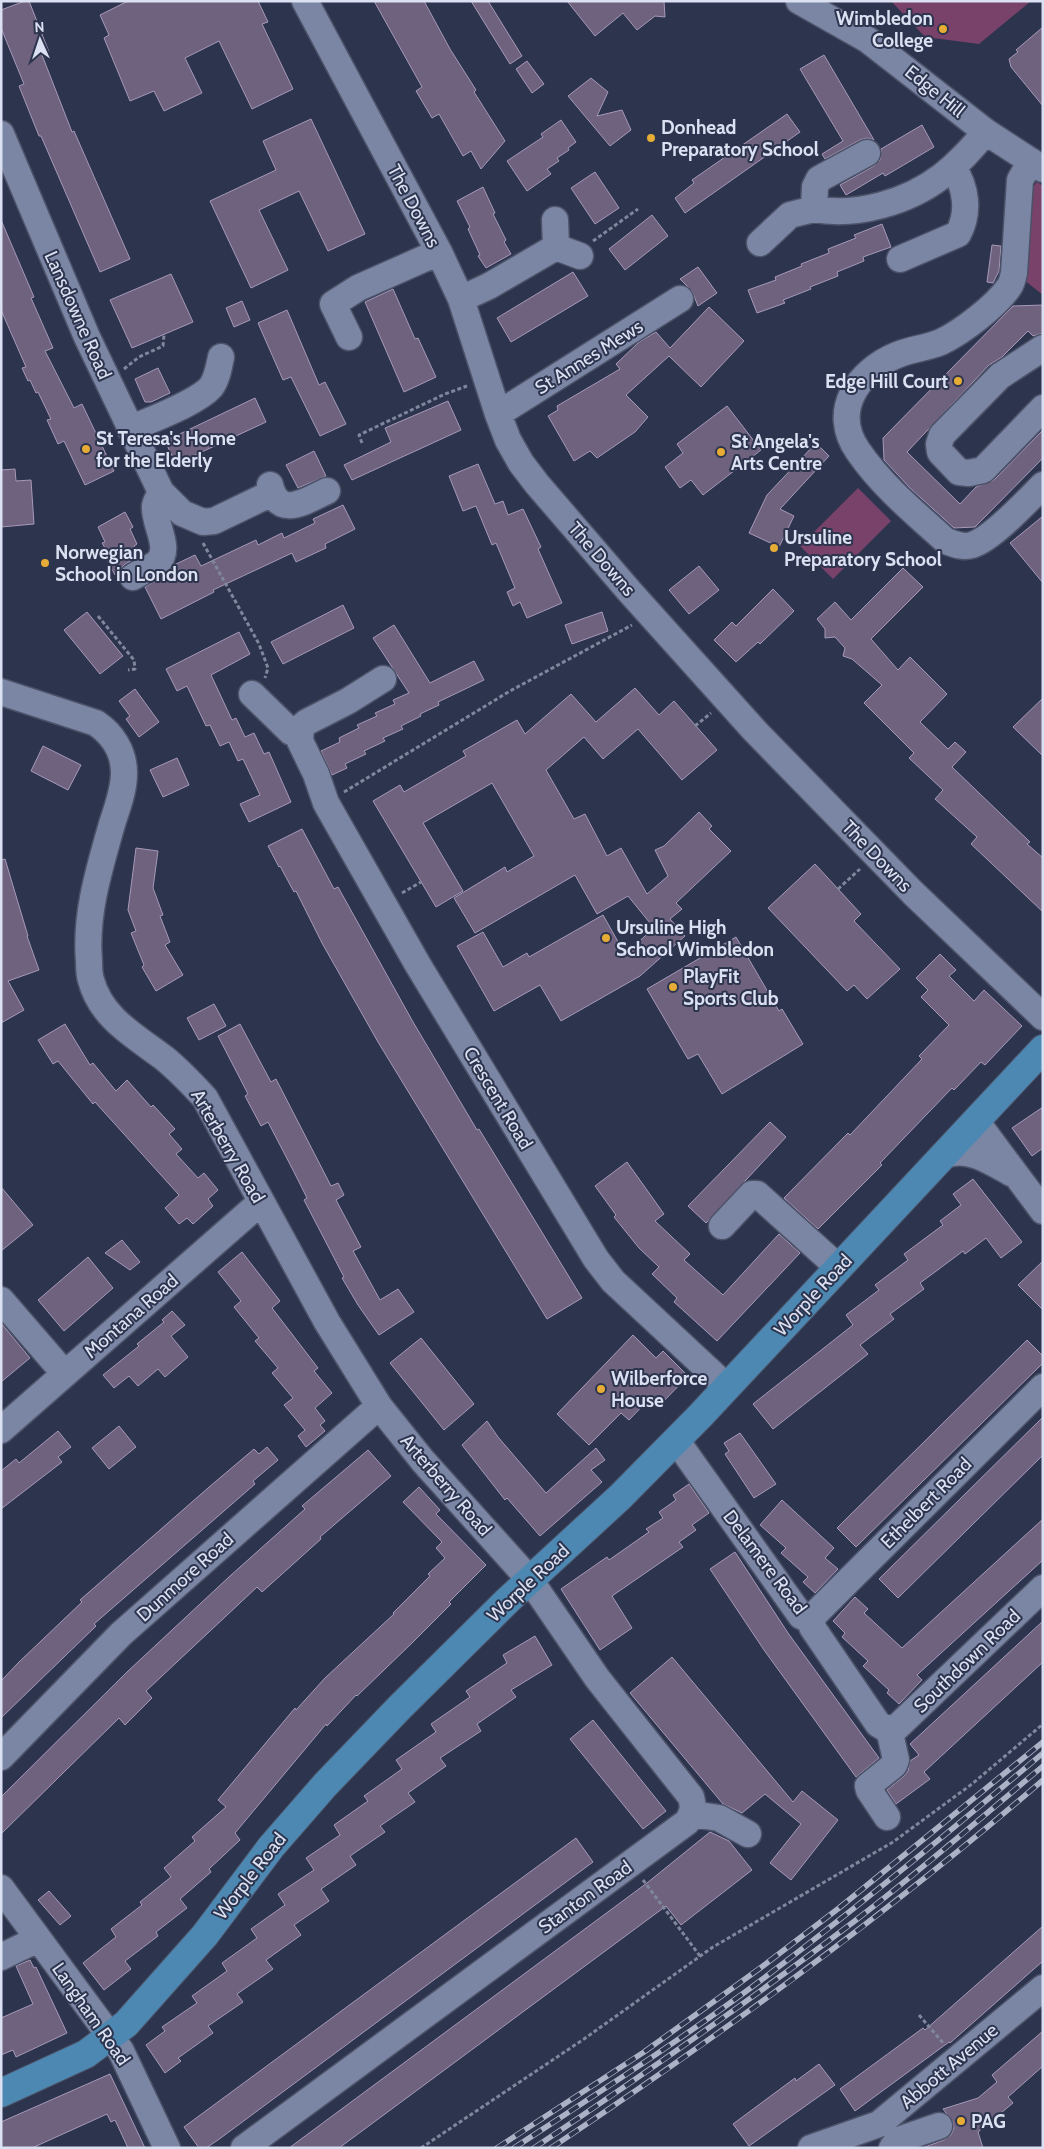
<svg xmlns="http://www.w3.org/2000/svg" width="1044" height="2149" viewBox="0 0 1044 2149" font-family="Cabin,sans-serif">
<rect width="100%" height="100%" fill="#2c344e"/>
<!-- green -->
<path fill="#79426a" d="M891 1H1031L979 44 925 37Z
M1037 182 1043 186V295L1024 280 1028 193Z
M858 488 891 521 833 579 800 546Z"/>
<!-- building -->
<path fill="#6f627f" stroke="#a799b9" d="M25 1H29L49 52 42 55 72 132 74 131 130 259 100 272 41 136H39L19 86 24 84 1 28V10Z
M128 1H258L268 22 262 24 293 89 252 109 219 41 185 58 202 93 164 111 154 91 130 101 104 38 109 35 100 15Z
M374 1H424L450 49 476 90 474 92 505 141 481 169 471 151 463 156 439 114 432 118 416 91 422 87Z
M471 1H488L522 56 510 64Z
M567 1H664L665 17 655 16 637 30 623 13 595 36Z
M1043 27V106L1011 67 1009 59 1018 52 1016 50Z
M824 55 874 140 867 138 860 140 825 159 822 154 843 141 800 69Z
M527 61 544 84 532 93 516 69Z
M591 78 608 92 597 116 622 110 631 130 610 146 568 96Z
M787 114 800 132 685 213 675 198 694 183 692 180Z
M311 119 365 234 328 251 299 191 259 210 288 270 251 288 210 201 276 170 263 141Z
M561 120 576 142 568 148 569 150 557 158 559 161 547 169 551 174 527 191 507 161 543 137 541 134Z
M922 125 934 147 885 176 883 173 846 195 840 185 874 166 880 160 881 149Z
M595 172 619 208 595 224 571 188Z
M483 187 495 213 493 214 506 240 504 242 511 254 486 268 478 256 480 255 468 229 470 227 457 201Z
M652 215 668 236 625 270 609 249Z
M1 220 34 297 31 298 53 348 45 351 74 408 82 404 114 471 85 485 64 441 58 444 47 420 51 419 38 392 36 393 30 380 28 381 22 368 26 367 1 310Z
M882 224 891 247 863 257 864 261 837 272 838 276 810 287 811 289 783 300 785 303 757 313 748 290 776 280 775 277 802 266 801 264 829 253 828 249 856 238 854 235Z
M992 245 1001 246 999 271 993 283 987 282Z
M698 267 717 293 698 306 692 291 680 279Z
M573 272 588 296 511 342 497 318Z
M171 274 193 322 132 348 110 300Z
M393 289 415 339 418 338 436 377 404 392 365 302Z
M242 301 250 320 234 327 226 308Z
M1043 305V333L1033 336 1028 331 1002 357 989 365 907 452 960 504 976 487 994 480 1043 430V458L975 527 954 528 910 488 884 460 883 438 1013 306Z
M709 307 744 341 701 387 669 356 626 395 648 417 635 432 597 458 590 451 574 461 548 416 558 410 557 406 620 369 616 364 639 342 656 332 670 348Z
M287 310 319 385 325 382 346 424 320 436 291 377 283 380 258 323Z
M158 368 170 393 151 402H145L135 379Z
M255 398 266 422 176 464 165 441Z
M448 401 461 430 352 480 344 465 391 442 385 428Z
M727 406 761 450 703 495 691 480 680 488 665 467 683 453 677 444Z
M816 443 829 456 780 509 794 516 779 547 749 533 767 495Z
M314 451 326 476 298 488 286 465Z
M478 464 495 504 503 501 508 515 523 509 541 547 538 549 562 603 527 618 520 602 513 606 507 592 515 588 496 543 492 545 476 506 463 511 449 476Z
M15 469 16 481 31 480 34 524 1 527V470Z
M343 505 355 529 325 544 326 548 296 562 292 553 213 590 214 592 161 619 145 587 165 575 174 565 195 555 201 566 256 540 258 545 282 533 284 538 315 523 313 519Z
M125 512 133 527 130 529 137 544 134 546 140 556 125 564 115 575 107 560 111 558 102 543 105 542 98 527Z
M1043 516V583L1010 543Z
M699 566 719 590 689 614 669 590Z
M903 568 923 587 871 639 898 670 910 657 947 694 920 722 948 749 955 742 966 752 952 767 1030 842 1027 844 1043 858V912L971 844 977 837 935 799 943 790 909 758 914 753 864 703 882 685 852 659 843 656 845 648 835 637 825 638V629L817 619 835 602 851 620Z
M773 589 794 611 760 644 758 642 736 662 714 640 732 622 736 626Z
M343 605 354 628 283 664 271 642Z
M87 612 123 656 100 674 64 630Z
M602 612 608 631 572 644 565 625Z
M394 625 430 683 474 661 484 680 438 702 439 705 420 714 421 716 401 726 403 729 383 738 385 741 364 751 366 754 345 764 347 768 332 775 321 751 340 742 339 738 359 728 357 725 377 716 375 713 395 704 393 700 409 693 373 638Z
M239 632 250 654 211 675 232 720 236 718 245 737 254 733 264 754 269 752 291 802 249 822 240 804 260 795 243 759 238 761 229 742 220 746 210 725 206 726 187 686 177 691 166 669Z
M635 688 659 715 674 701 717 750 682 780 638 729 603 759 584 737 546 770 574 819 585 814 607 856 621 848 647 894 668 876 655 850 664 846 699 812 712 826 709 829 731 851 676 903 682 909 670 919 685 936 640 976 561 1021 540 985 494 1011 457 946 483 932 503 967 527 953 529 957 603 915 625 954 654 928 628 896 597 914 575 875 475 933 454 898 505 867 507 872 534 856 492 783 423 823 463 891 436 907 373 801 400 785 404 792 466 756 463 751 517 720 525 734 571 694 596 722Z
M135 689 159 722 139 737 126 719 130 716 119 701Z
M1043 698V756L1013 727Z
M43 746 81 765 68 790 31 771Z
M177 758 189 785 163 797 150 770Z
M302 829 334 889 338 887 413 1022 477 1130 479 1129 582 1298 547 1319 378 1042 322 943 296 891 294 892 280 866 279 867 268 846Z
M136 848 158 851 153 888 163 915 160 916 170 942 165 945 183 975 156 991 142 967 144 965 131 933 136 931 128 910Z
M5 859 28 936H27L39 970 8 981 24 1010 1 1023V860Z
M815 864 861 914 854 921 900 969 867 999 854 985 847 991 768 908Z
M736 937 779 1011 782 1009 803 1044 722 1094 698 1054 688 1059 647 989Z
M940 954 956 970 949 976 974 1001 984 990 1022 1026 985 1065 981 1062 954 1090 952 1088 880 1163 882 1165 818 1229 784 1198 848 1133 850 1135 922 1059 919 1056 949 1025 921 997 928 990 916 978Z
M214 1004 226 1026 199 1040 187 1018Z
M65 1024 90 1065 93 1063 116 1091 127 1080 151 1107 153 1105 175 1129 169 1134 182 1149 176 1154 198 1178 204 1173 218 1190 208 1199 213 1206 193 1224 187 1218 179 1224 165 1208 179 1195 95 1102 93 1104 58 1061 53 1064 38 1040Z
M240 1024 271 1082 276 1079 331 1186 338 1183 344 1195 336 1200 361 1247 353 1251 380 1300 398 1289 414 1312 379 1335 358 1305 342 1278 344 1277 304 1200 307 1198 294 1172 268 1122 261 1126 245 1096 248 1094 218 1036Z
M1043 1107V1148L1032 1156 1012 1128Z
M770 1122 786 1137 706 1223 688 1206Z
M627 1162 664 1214 655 1221 690 1254 684 1260 723 1295 779 1234 800 1253 717 1341 674 1302 677 1298 652 1274 659 1267 639 1248 614 1217 616 1215 595 1186Z
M973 1179 1022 1242 1001 1258 986 1238 965 1254 963 1251 939 1269 920 1283 924 1289 890 1314 894 1319 860 1345 868 1354 773 1429 753 1404 853 1325 846 1315 879 1290 875 1285 908 1260 904 1254 943 1225 940 1221 961 1205 953 1194Z
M1 1187 33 1225 1 1251Z
M122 1240 140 1262 130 1270 105 1253Z
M242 1252 280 1301 272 1308 318 1368 314 1371 332 1393 315 1408 325 1421 320 1425 325 1431 306 1447 298 1436 305 1430 284 1405 293 1398 272 1373 278 1368 255 1341 259 1338 234 1307 241 1301 218 1272Z
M88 1257 113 1288 64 1331 38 1300Z
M1043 1261V1310L1018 1285Z
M172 1311 185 1325 171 1336 188 1357 165 1377 158 1369 138 1386 129 1376 114 1388 103 1375 139 1346 137 1344 164 1322 162 1320Z
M1 1323 30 1358 1 1382Z
M633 1335 656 1358 663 1351 688 1376 659 1406 650 1398 629 1420 621 1413 589 1445 557 1414Z
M421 1338 474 1404 444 1430 390 1363Z
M1027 1340 1043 1356V1363L856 1547 837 1528Z
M1043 1417V1455L898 1598 879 1579Z
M487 1421 498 1437 546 1493 596 1448 605 1460 591 1470 602 1482 540 1536 507 1498 505 1500 462 1445Z
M119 1426 136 1447 109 1469 92 1448Z
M58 1431 71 1447 58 1457 62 1462 1 1509V1471L16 1459 19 1463Z
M740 1433 776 1484 754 1498 725 1454 729 1451 724 1443Z
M267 1447 278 1460 253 1481 255 1484 94 1624 96 1626 1 1718V1681L19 1662 82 1602 80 1600 208 1488 254 1449 259 1454Z
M368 1450 391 1476 320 1537 321 1539 262 1592 257 1587 146 1691 152 1698 125 1725 119 1718 1 1834V1797L127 1672 230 1576 305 1509 302 1506Z
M689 1484 709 1513 692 1525 696 1530 679 1542 683 1547 612 1596 632 1628 600 1650 561 1589 607 1557 609 1560 649 1532 646 1529 663 1518 659 1512 676 1500 673 1495Z
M419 1487 440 1510 436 1514 486 1565 449 1602 451 1604 413 1642 357 1696 356 1695 327 1726 326 1724 235 1833 240 1840 209 1869 211 1872 180 1899 187 1908 156 1932 158 1936 125 1961 131 1969 104 1990 83 1963 116 1937 111 1929 142 1905 140 1902 171 1877 164 1868 195 1841 192 1837 226 1807 218 1800 295 1708 296 1710 325 1678 394 1614 393 1613 430 1576 428 1574 445 1558 436 1548 442 1542 403 1502Z
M782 1500 834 1548 825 1558 838 1569 815 1593 803 1582 808 1577 781 1553 786 1548 760 1525Z
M1043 1519V1560L917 1675 922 1680 899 1704 887 1693 889 1690 863 1666 868 1661 842 1637 845 1633 833 1621 855 1597 868 1609 864 1613 902 1648Z
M735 1552 788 1633 879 1758 856 1777 764 1650 710 1569Z
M1043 1621V1662L924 1772 930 1779 896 1804 887 1790 904 1776 908 1771 910 1761 919 1755 910 1744Z
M535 1636 552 1665 511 1690 516 1697 477 1724 481 1731 440 1758 446 1766 408 1793 415 1802 380 1826 385 1832 350 1856 356 1865 321 1889 329 1901 294 1925 301 1935 266 1960 273 1969 237 1994 243 2002 208 2026 213 2033 178 2058 181 2061 165 2073 146 2045 165 2031 162 2027 197 2003 192 1996 227 1971 222 1963 257 1938 251 1929 285 1905 278 1894 314 1870 306 1858 340 1835 334 1825 368 1801 364 1796 402 1769 396 1760 436 1732 431 1724 470 1697 466 1691 507 1663 503 1655Z
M672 1657 793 1802 802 1791 838 1820 791 1880 770 1863 801 1824 765 1794 742 1813 723 1804 630 1693Z
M593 1720 666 1811 643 1829 570 1739Z
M710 1832 729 1841 752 1870 681 1925 666 1906 339 2148H289L647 1883Z
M576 1838 593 1862 218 2140 206 2148H199L184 2127Z
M49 1891 71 1916 60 1925 38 1900Z
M1043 1926V1961L950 2043 949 2042 855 2111 840 2089 923 2028 925 2030Z
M30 1960 34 1968 36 1967 67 2033 16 2057 13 2050 1 2055V2018L33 2004 16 1966Z
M1043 2031V2066L1008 2097 1013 2103 978 2132 983 2148H922L944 2140 951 2135 954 2128 953 2122 943 2109 978 2098 997 2082 992 2075Z
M819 2064 835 2085 749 2146 733 2124 795 2078 796 2081Z
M110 2074 145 2148H128L115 2120 111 2122 107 2114 32 2148H1V2122Z"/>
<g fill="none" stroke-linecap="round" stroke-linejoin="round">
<!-- minor casing -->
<g stroke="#4c5268" stroke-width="29">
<path id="minor" d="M305 1 439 252 461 299 498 414 508 440 521 463 537 484 630 592 755 731 913 893 1043 1017
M799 1 868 40 986 132 1043 169
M1 134 87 337 161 492 182 513 203 522 214 521 272 493
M867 153 819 179 815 187 814 209C857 217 908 202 942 176 959 163 972 148 986 132
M1031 161 1020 180 1014 273C1013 277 1012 283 1009 287 996 306 962 332 941 342 927 348 911 349 897 355 858 371 830 411 858 451 882 486 915 513 946 541 954 544 963 548 972 545 992 539 1027 501 1043 485
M760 243 790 215 814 209
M556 247 580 256
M900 259 958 234C970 212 966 187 953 167
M461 299 489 286 556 247 555 220
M349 337 333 304 358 288 439 252
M1043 348 1000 376 942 435 939 444 940 452 959 472 969 473 983 470 1043 408
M498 414 680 299
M130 429C150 420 197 403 211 387 217 379 219 367 221 357
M270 485C279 520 305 501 327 491
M133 577C141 572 150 568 157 563 173 549 153 523 155 506 155 502 159 497 161 492
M383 679 348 701 307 722 301 727 300 741 316 774 326 803 418 965 596 1259 613 1281 727 1387
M1 692 96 723C112 734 124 751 124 773 124 791 117 808 112 824 99 870 85 914 89 961 89 967 89 974 91 980 101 1018 135 1036 164 1058 179 1070 192 1084 205 1098L327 1322 379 1406 423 1461 530 1580 597 1678 691 1797C694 1807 693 1813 687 1822L244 2148
M252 694 291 732 300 735
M976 1121 1043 1211
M945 1155C968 1146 991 1162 1011 1173
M722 1226 752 1194H757L839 1268
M1 1300 65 1374
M1043 1387 817 1612 813 1616 812 1627 878 1724 883 1727 895 1729 1043 1588
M1 1430 261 1202
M676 1440 801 1616 812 1621
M1 1757 121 1634 379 1406
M692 1814 719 1818 748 1834
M887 1817 869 1790 868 1786 894 1765 896 1760 889 1729
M1 1888 121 2051 167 2148
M1 1957 38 1939
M811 2148 879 2124 1043 1988
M892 2148 898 2140 939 2126"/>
</g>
<!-- major casing -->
<g stroke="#4c5268" stroke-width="30">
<path id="major" d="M1 2093 86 2054 126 2024 205 1935 271 1847 325 1785 400 1707 508 1600 620 1497 700 1416 1043 1049"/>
</g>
<!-- path -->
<path stroke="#80879d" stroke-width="3" stroke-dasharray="4 2.5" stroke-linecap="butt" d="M593 241 638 209
M124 369 139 357 163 346 164 335
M362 443 359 435 445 394 467 386
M203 543 259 644 268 668 265 678
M98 616 134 660 135 669 128 670
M695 726 711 713
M344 792 510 691 632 625
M838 889 860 869
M402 893 421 882
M643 1880 700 1956
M919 2015 944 2044
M421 2148 584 2039 713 1947 893 1842 972 1784 1043 1724"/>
<!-- minor -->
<use href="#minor" stroke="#7b86a4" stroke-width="26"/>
<!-- major -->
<use href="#major" stroke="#4c88b2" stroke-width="28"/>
<!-- rail casing -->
<g stroke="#abb2c5" stroke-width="5.5">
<path id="rail" d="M497 2148 644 2052 763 1966 839 1908 1043 1742
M514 2148C598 2093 684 2038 764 1978 859 1906 952 1830 1043 1753
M534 2148C643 2075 751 2000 856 1920 920 1871 981 1818 1043 1766
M551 2148C722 2034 888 1914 1043 1780"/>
</g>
<!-- rail -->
<use href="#rail" stroke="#2c344e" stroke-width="4" stroke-dasharray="11" stroke-linecap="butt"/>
</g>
<!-- markers -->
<g fill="#e7ac36" stroke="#2c344e" stroke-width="2">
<circle cx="943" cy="29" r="5"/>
<circle cx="651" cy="138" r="5"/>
<circle cx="958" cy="381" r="5"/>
<circle cx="86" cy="449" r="5"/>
<circle cx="721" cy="452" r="5"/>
<circle cx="774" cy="548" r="5"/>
<circle cx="45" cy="563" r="5"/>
<circle cx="606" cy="938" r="5"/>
<circle cx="673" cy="987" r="5"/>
<circle cx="601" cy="1389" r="5"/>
<circle cx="961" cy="2121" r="5"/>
</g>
<g text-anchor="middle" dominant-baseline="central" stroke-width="4" stroke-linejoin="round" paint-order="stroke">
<!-- poi labels -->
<g font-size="19" font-weight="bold" fill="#dbe1f2" stroke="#2c344e" text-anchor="start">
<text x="933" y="18" text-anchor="end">Wimbledon<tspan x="933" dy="22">College</tspan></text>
<text x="661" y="127">Donhead<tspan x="661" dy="22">Preparatory School</tspan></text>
<text x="948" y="381" text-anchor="end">Edge Hill Court</text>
<text x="96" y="438">St Teresa's Home<tspan x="96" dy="22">for the Elderly</tspan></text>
<text x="731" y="441">St Angela's<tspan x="731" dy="22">Arts Centre</tspan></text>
<text x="784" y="537">Ursuline<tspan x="784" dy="22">Preparatory School</tspan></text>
<text x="55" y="552">Norwegian<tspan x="55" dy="22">School in London</tspan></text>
<text x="616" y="927">Ursuline High<tspan x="616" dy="22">School Wimbledon</tspan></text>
<text x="683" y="976">PlayFit<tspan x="683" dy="22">Sports Club</tspan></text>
<text x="611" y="1378">Wilberforce<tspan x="611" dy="22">House</tspan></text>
<text x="971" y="2121">PAG</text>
</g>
<!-- street labels -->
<g font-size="19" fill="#dbe1f2" stroke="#2c344e">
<text transform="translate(935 91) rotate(39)">Edge Hill</text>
<text transform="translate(414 206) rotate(62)">The Downs</text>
<text transform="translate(78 315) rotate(66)">Lansdowne Road</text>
<text transform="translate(589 357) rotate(-32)">St Annes Mews</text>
<text transform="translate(602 559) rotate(49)">The Downs</text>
<text transform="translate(877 856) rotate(46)">The Downs</text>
<text transform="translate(498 1098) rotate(59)">Crescent Road</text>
<text transform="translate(228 1146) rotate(60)">Arterberry Road</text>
<text transform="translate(813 1295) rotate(-47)">Worple Road</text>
<text transform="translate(131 1316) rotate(-41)">Montana Road</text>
<text transform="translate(446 1485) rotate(49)">Arterberry Road</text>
<text transform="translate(926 1503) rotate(-45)">Ethelbert Road</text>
<text transform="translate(765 1562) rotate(53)">Delamere Road</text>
<text transform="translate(185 1577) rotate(-42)">Dunmore Road</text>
<text transform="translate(528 1583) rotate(-43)">Worple Road</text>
<text transform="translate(967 1661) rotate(-44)">Southdown Road</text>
<text transform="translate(250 1876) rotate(-52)">Worple Road</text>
<text transform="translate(585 1897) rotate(-36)">Stanton Road</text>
<text transform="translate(91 2014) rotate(55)">Langham Road</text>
<text transform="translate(949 2066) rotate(-40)">Abbott Avenue</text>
</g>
</g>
<!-- border -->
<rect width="1044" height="2149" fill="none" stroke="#dbe1f2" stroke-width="5"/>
<!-- north arrow -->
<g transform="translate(40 40) rotate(357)" stroke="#2c344e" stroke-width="4" paint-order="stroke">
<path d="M0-4L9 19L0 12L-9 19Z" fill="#dbe1f2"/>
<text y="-8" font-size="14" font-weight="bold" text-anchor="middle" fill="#dbe1f2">N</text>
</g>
</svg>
